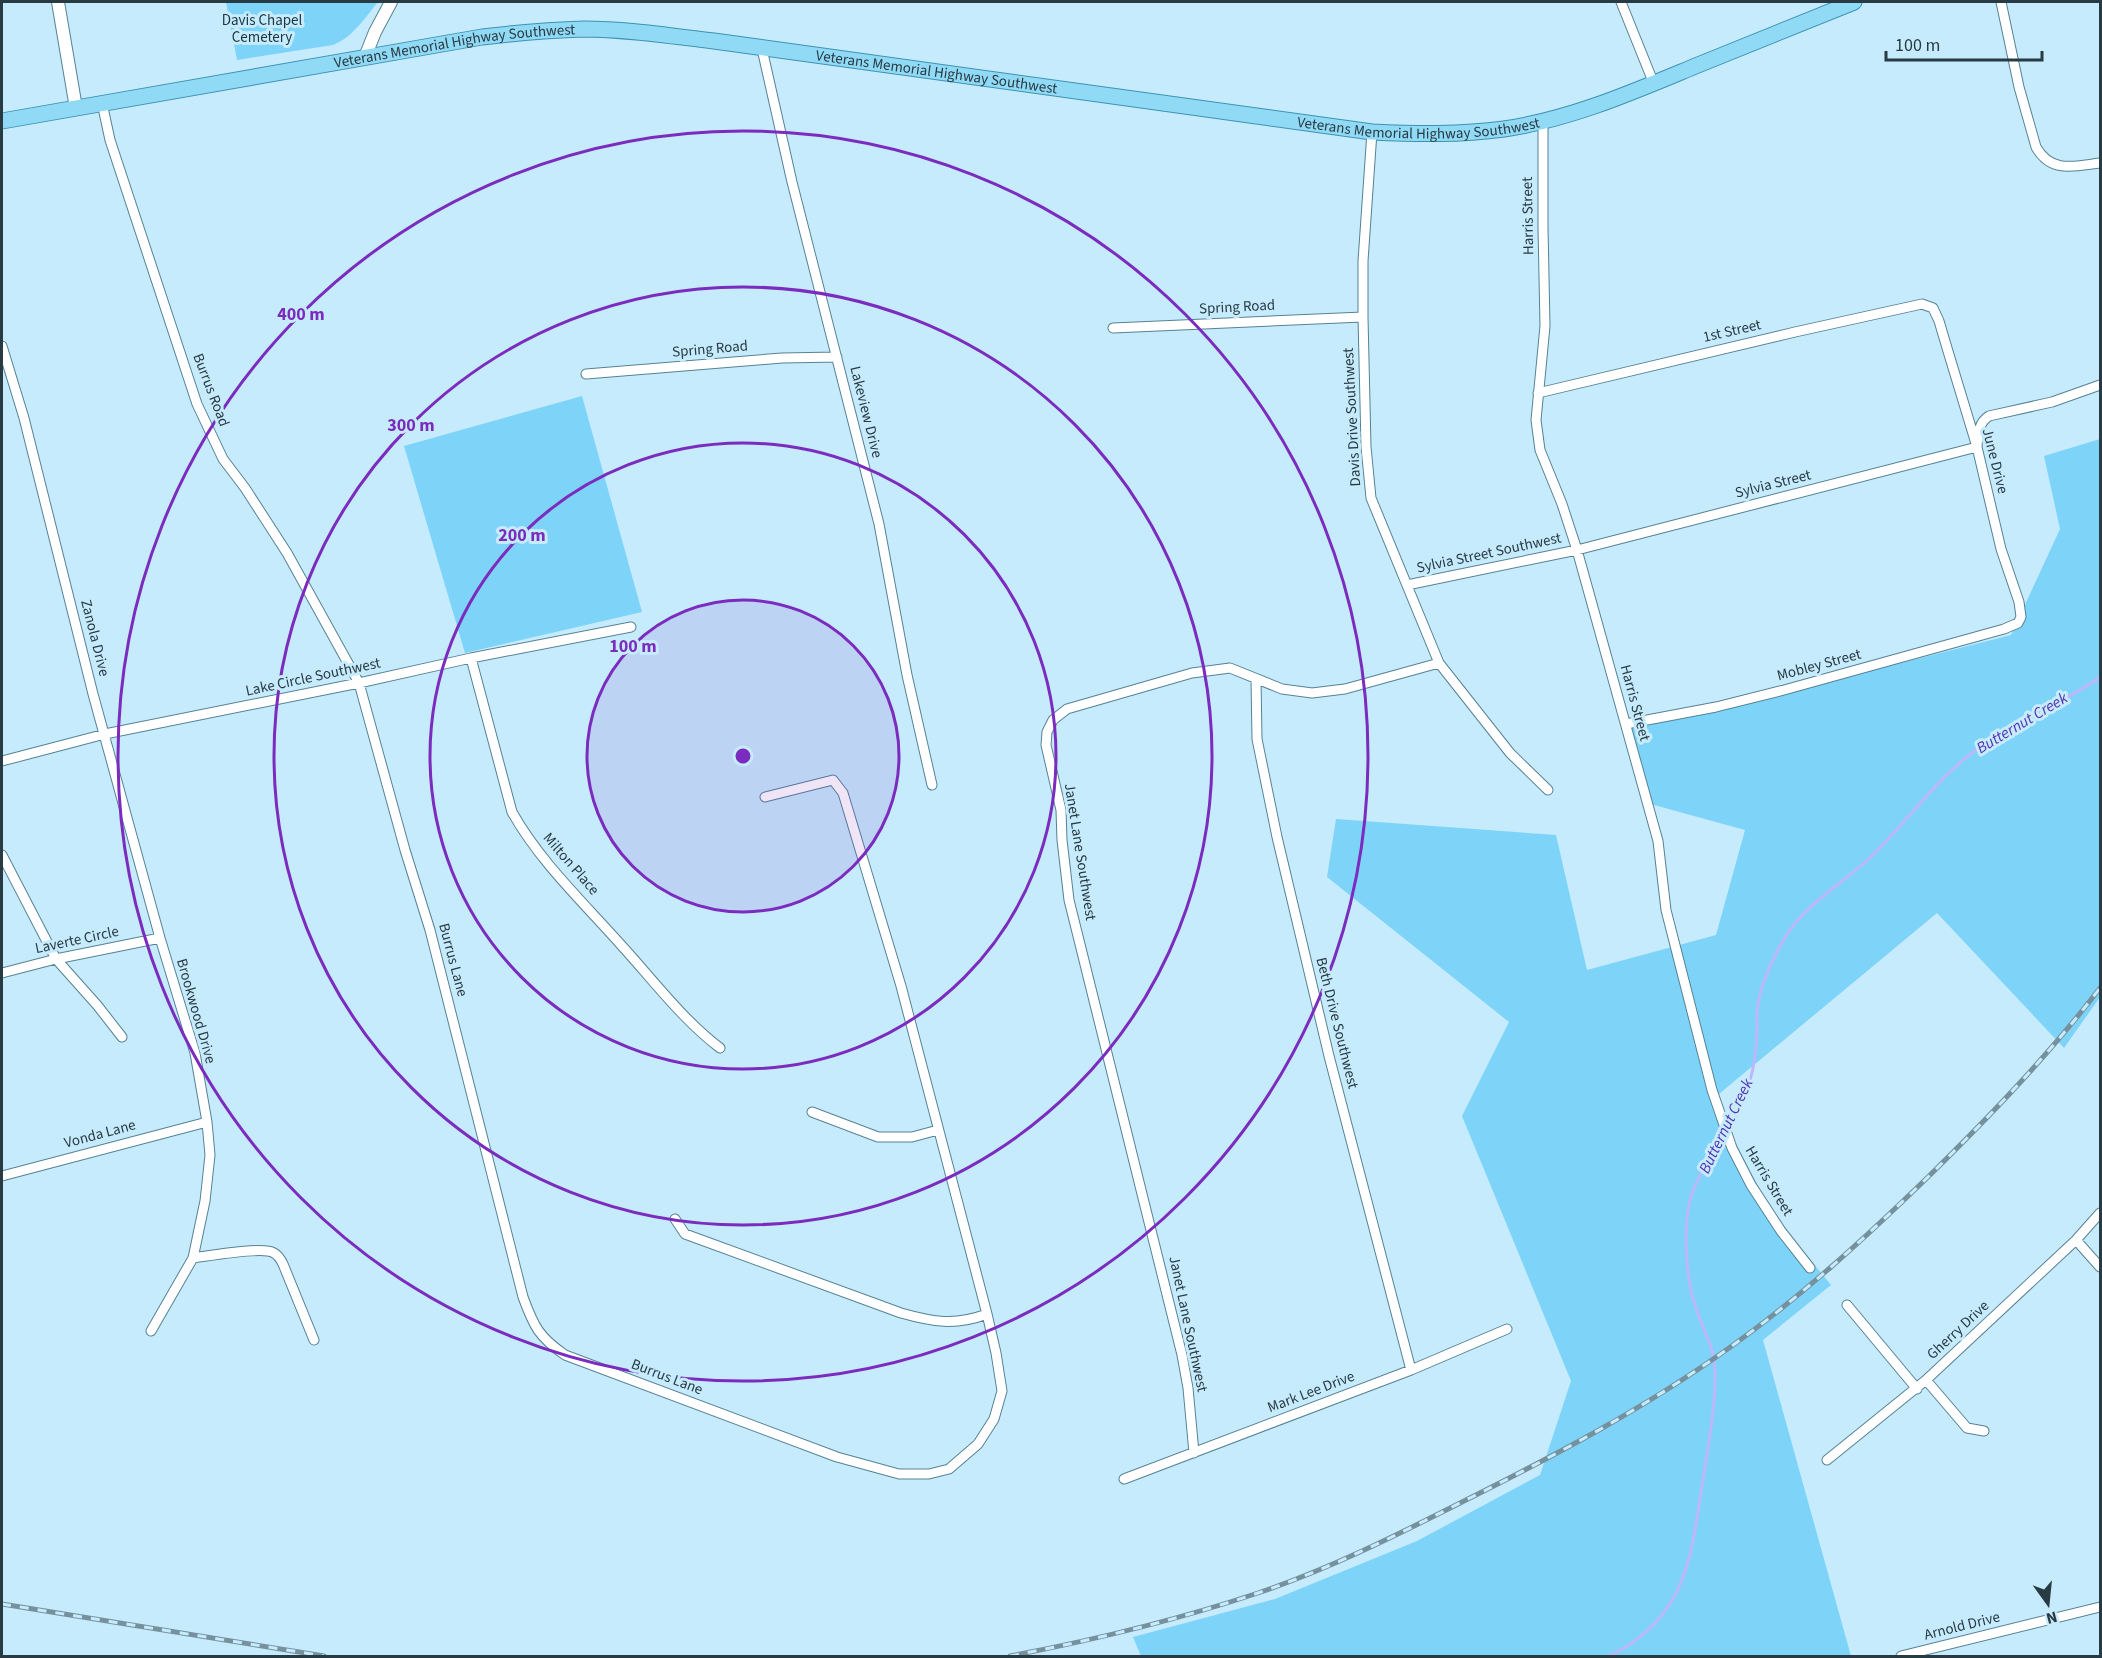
<svg xmlns="http://www.w3.org/2000/svg" width="2102" height="1658" viewBox="0 0 2102 1658" font-family="'Source Sans 3',sans-serif">
<rect width="100%" height="100%" fill="#c6ebfc"/>
<!-- green -->
<path fill="#7ed4f8" d="M226 2H378C365 18 353 37 333 45L237 60Z
M582 396 642 612 465 653 404 446Z
M2100 439V997L2064 1048 1937 913 1713 1099 1772 1213 1831 1285 1763 1340 1851 1656H1141L1133 1637 1275 1599 1417 1541 1540 1475 1571 1381 1462 1116 1509 1022 1327 877 1336 819 1556 835 1587 970 1716 935 1745 830 1643 802 1623 726 1685 718 2011 635 2060 529 2044 456Z"/>
<g fill="none" stroke-linecap="round" stroke-linejoin="round">
<!-- stream -->
<path stroke="#bcb7fc" stroke-width="3" d="M1728 1130C1747 1101 1756 1067 1757 1032 1758 1026 1756 1020 1757 1014 1758 989 1771 962 1783 941 1800 909 1837 887 1864 863 1902 829 1931 784 1972 753 2011 722 2060 706 2100 677
M1609 1656C1635 1644 1658 1624 1673 1599 1692 1566 1696 1523 1702 1486 1708 1447 1716 1407 1715 1368 1714 1346 1702 1328 1696 1308 1686 1281 1683 1228 1690 1200 1696 1178 1712 1155 1724 1136"/>
<!-- minor casing -->
<g stroke="#568295" stroke-width="11">
<path id="minor" d="M1621 2 1654 84
M2001 2 2019 87 2036 147C2051 174 2075 166 2100 163
M762 49 792 182 879 524 907 675 932 785
M102 103 110 140 197 404 223 459 245 488 287 553 359 683 405 850 430 930 523 1297C534 1327 539 1337 565 1355L837 1457 899 1474H929L949 1469 978 1444 994 1419 1002 1391 996 1353 987 1314C955 1326 933 1322 901 1313L685 1234 675 1219
M1543 121V227L1545 326 1536 420 1540 450 1562 504 1577 550 1658 841 1666 910 1712 1090 1732 1148 1751 1185 1781 1231 1810 1268
M1372 132 1363 261V317L1366 447 1371 498 1439 663 1510 753 1548 790
M1113 328 1363 317
M2 346 24 418 93 694 160 938 195 1053 207 1122 210 1155 205 1201 193 1258 151 1331
M586 374 782 358 837 357
M1538 393 1795 332 1922 304 1933 308 1939 321 1947 348 1977 447 2001 549 2019 602 2021 617 2018 623 2004 629 1784 690 1716 707 1626 724
M1407 585 1577 550 1977 447C1978 435 1978 423 1989 416L2052 402 2100 385
M471 658 512 812C540 862 584 903 622 946 653 980 683 1020 720 1048
M1256 679 1257 739 1277 837 1329 1056 1411 1370
M2 761 105 734 359 683 471 658 631 627
M765 797 833 780 843 793 901 986 987 1314
M2 855 56 959 97 1005 122 1037
M2 973 56 959 160 938
M812 1112 878 1137H912L938 1130
M2 1176 207 1122
M2076 1240 2100 1267
M193 1258C209 1256 263 1246 274 1253 278 1255 281 1260 283 1264L314 1340
M1847 1305 1917 1389
M1926 1380 1967 1428 1984 1431
M1194 1453 1188 1388 1182 1355 1069 900 1062 840 1061 810 1046 745 1047 732 1053 720 1067 709 1192 673 1230 668 1282 689 1312 693 1345 689 1439 663
M1827 1460 1926 1380 2076 1240 2100 1213
M1124 1479 1411 1370 1507 1329
M1901 1656 2100 1607"/>
</g>
<!-- tertiary casing -->
<g stroke="#568295" stroke-width="14">
<path id="tertiary" d="M58 2 76 108
M365 57 375 32 391 2"/>
</g>
<!-- primary casing -->
<g stroke="#3c92b3" stroke-width="17">
<g id="primary">
<path id="s1" d="M2 121 482 37C516 33 550 30 584 29 627 29 671 36 714 41L1372 132C1416 134 1460 135 1504 129 1572 119 1635 91 1698 65 1750 44 1802 23 1854 2"/>
</g>
</g>
<!-- minor -->
<use href="#minor" stroke="#fff" stroke-width="9"/>
<!-- tertiary -->
<use href="#tertiary" stroke="#fff" stroke-width="12"/>
<!-- primary -->
<use href="#primary" stroke="#91daf5" stroke-width="15"/>
<!-- rail casing -->
<g stroke="#76919e" stroke-width="5">
<path id="rail" d="M2 1604 324 1656
M1010 1656C1094 1640 1177 1620 1258 1593 1329 1569 1395 1536 1462 1502 1554 1456 1645 1408 1729 1348 1801 1297 1865 1238 1928 1177 1989 1117 2048 1056 2100 988"/>
</g>
<!-- rail -->
<use href="#rail" stroke="#c6ebfc" stroke-width="3" stroke-dasharray="9" stroke-linecap="butt"/>
</g>
<!-- distance rings -->
<circle cx="743" cy="756" r="156" fill="#7b2cbf" fill-opacity=".12"/>
<g fill="none" stroke="#7b2cbf" stroke-width="3">
<circle cx="743" cy="756" r="156"/>
<circle cx="743" cy="756" r="313"/>
<circle cx="743" cy="756" r="469"/>
<circle cx="743" cy="756" r="625"/>
</g>
<g text-anchor="middle" dominant-baseline="central" stroke-width="6" stroke-linejoin="round" paint-order="stroke">
<!-- park labels -->
<g font-size="15" fill="#19343f" stroke="#c6ebfc">
<text x="262" y="20">Davis Chapel<tspan x="262" dy="17">Cemetery</tspan></text>
</g>
<!-- street labels -->
<g font-size="15" fill="#283a43" stroke="#c6ebfc">
<text stroke="none"><textPath href="#s1" startOffset="459">Veterans Memorial Highway Southwest</textPath></text>
<text stroke="none"><textPath href="#s1" startOffset="945">Veterans Memorial Highway Southwest</textPath></text>
<text stroke="none"><textPath href="#s1" startOffset="1431">Veterans Memorial Highway Southwest</textPath></text>
<text transform="translate(1528 216) rotate(-91)">Harris Street</text>
<text transform="translate(1237 307) rotate(-3)">Spring Road</text>
<text transform="translate(1732 331) rotate(-13)">1st Street</text>
<text transform="translate(710 349) rotate(-5)">Spring Road</text>
<text transform="translate(211 390) rotate(69)">Burrus Road</text>
<text transform="translate(866 412) rotate(76)">Lakeview Drive</text>
<text transform="translate(1352 417) rotate(-93)">Davis Drive Southwest</text>
<text transform="translate(1995 461) rotate(76)">June Drive</text>
<text transform="translate(1773 484) rotate(-14)">Sylvia Street</text>
<text transform="translate(1489 553) rotate(-12)">Sylvia Street Southwest</text>
<text transform="translate(95 638) rotate(76)">Zanola Drive</text>
<text transform="translate(1819 665) rotate(-15)">Mobley Street</text>
<text transform="translate(313 677) rotate(-12)">Lake Circle Southwest</text>
<text transform="translate(1635 703) rotate(75)">Harris Street</text>
<text transform="translate(1080 852) rotate(81)">Janet Lane Southwest</text>
<text transform="translate(571 864) rotate(49)">Milton Place</text>
<text transform="translate(77 940) rotate(-12)">Laverte Circle</text>
<text transform="translate(453 960) rotate(75)">Burrus Lane</text>
<text transform="translate(196 1011) rotate(74)">Brookwood Drive</text>
<text transform="translate(1337 1023) rotate(76)">Beth Drive Southwest</text>
<text transform="translate(100 1134) rotate(-15)">Vonda Lane</text>
<text transform="translate(1769 1181) rotate(59)">Harris Street</text>
<text transform="translate(1188 1324) rotate(78)">Janet Lane Southwest</text>
<text transform="translate(1958 1330) rotate(-43)">Gherry Drive</text>
<text transform="translate(667 1377) rotate(21)">Burrus Lane</text>
<text transform="translate(1311 1392) rotate(-21)">Mark Lee Drive</text>
<text transform="translate(1962 1626) rotate(-14)">Arnold Drive</text>
</g>
<!-- water labels -->
<g font-size="16" font-style="italic" fill="#5332b4" stroke="#c6ebfc">
<text transform="translate(2022 723) rotate(-31)">Butternut Creek</text>
<text transform="translate(1726 1126) rotate(-64)">Butternut Creek</text>
</g>
</g>
<circle cx="743" cy="756" r="9" fill="#7b2cbf" stroke="#c6ebfc" stroke-width="3"/>
<g font-size="18" text-anchor="middle" font-weight="bold" fill="#7b2cbf" stroke="#c6ebfc" stroke-width="6" stroke-linejoin="round" paint-order="stroke">
<text x="301" y="320">400 m</text>
<text x="411" y="431">300 m</text>
<text x="522" y="541">200 m</text>
<text x="633" y="652">100 m</text>
</g>
<!-- border -->
<rect width="2102" height="1658" fill="none" stroke="#283a43" stroke-width="6"/>
<!-- north arrow -->
<g transform="translate(2048 1604) rotate(165)" stroke="#c6ebfc" stroke-width="4.5" paint-order="stroke">
<path d="M0-4.5L10 22L0 15L-10 22Z" fill="#283a43"/>
<text y="-9" font-size="16" font-weight="bold" text-anchor="middle" fill="#283a43">N</text>
</g>
<!-- scale -->
<path d="M1886 51v9h156v-9" fill="none" stroke="#283a43" stroke-width="3"/>
<text x="1895" y="51" font-size="18" fill="#283a43" stroke="#c6ebfc" stroke-width="4.5" paint-order="stroke">100 m</text>
</svg>
